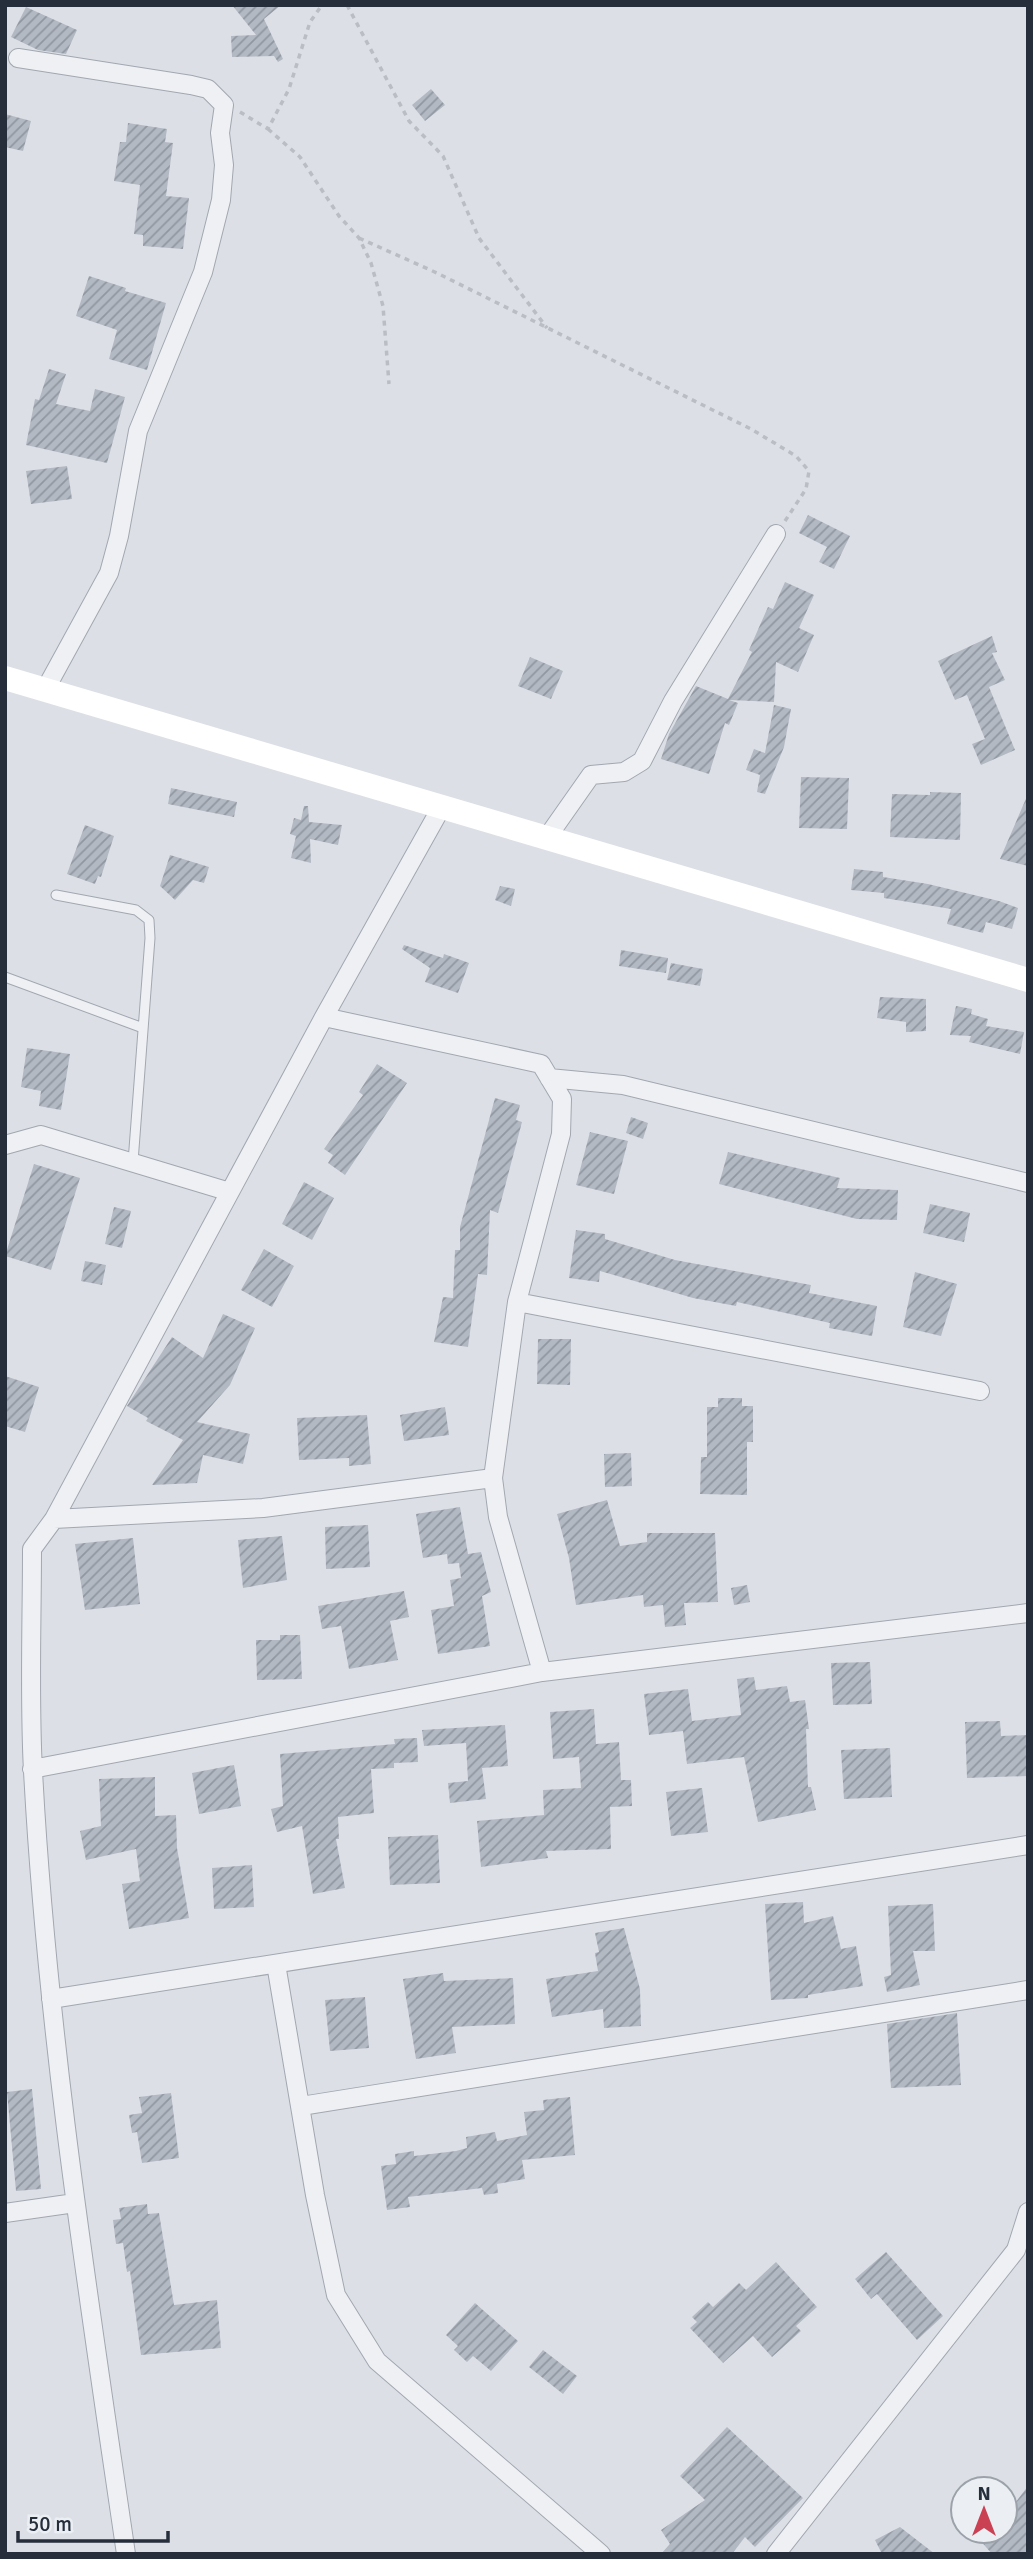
<svg xmlns="http://www.w3.org/2000/svg" width="1033" height="2559" viewBox="0 0 1033 2559" font-family="Signika,sans-serif">
<defs>
<pattern id="building-hatch" width="6" height="6" patternUnits="userSpaceOnUse" patternTransform="scale(1.75)"><rect width="6" height="6" fill="#b3b9c3"/><path d="M-1 1l2-2M0 6l6-6M5 7l2-2" fill="none" stroke="#9197a0"/></pattern>
</defs>
<rect width="100%" height="100%" fill="#dce0e6"/>
<!-- building -->
<path fill="url(#building-hatch)" d="M232 5H281L264 19 283 59 278 62 274 56 232 57 231 36 256 35Z
M26 7 77 30 66 54 38 50 11 37Z
M431 89 445 105 425 121 412 105Z
M5 114 31 121 23 151 5 147Z
M128 123 167 129 165 142 173 143 166 196 189 198 183 249 143 246V235L134 234 140 185 114 181 120 142H126Z
M89 276 126 288 125 291 166 303 147 370 109 359 117 330 76 316Z
M49 369 66 374 56 404 90 411 95 389 125 397 107 463 26 445 35 399 39 400Z
M67 466 72 499 31 504 26 471Z
M808 515 850 536 834 569 819 562 827 547 799 533Z
M785 582 814 595 799 628 814 635 798 672 776 662 774 702 729 700 738 703 729 725 725 723 709 774 661 759 669 734 696 686 728 699 752 652 749 650 768 607 773 609Z
M992 636 997 652 992 653 1005 680 989 687 1015 750 981 765 972 744 985 739 967 695 955 700 938 661Z
M530 657 563 671 551 699 518 686Z
M774 705 791 709 784 747 765 794 757 792 760 775 746 770 754 749 765 753Z
M801 777 849 778 847 829 799 828Z
M171 788 237 802 234 817 168 804Z
M930 792 961 793 960 840 890 837 892 794 930 795Z
M1028 794V866L1000 859Z
M304 806H308L309 822 342 825 338 845 310 839 311 863 291 858 296 836 290 834 294 818 301 820Z
M85 825 114 836 101 877 98 876 95 884 67 874Z
M170 855 209 867 204 883 193 880 175 900 160 886Z
M854 869 883 872V877L928 884 999 901 1018 908 1012 929 986 922 983 933 947 924 951 909 884 898V893L851 890Z
M500 886 515 889 511 906 495 900Z
M404 945 443 958 444 954 469 963 458 993 425 982 430 968 402 949Z
M621 950 668 958 666 973 619 966Z
M671 963 703 969 700 986 667 980Z
M880 997 926 999V1031L906 1032V1022L877 1018Z
M956 1006 972 1009 971 1014 988 1019 986 1026 1024 1032 1020 1054 969 1042 971 1036 950 1035Z
M27 1048 70 1054 61 1110 39 1106 41 1091 21 1087Z
M377 1064 407 1083 345 1175 328 1163 333 1155 324 1149 363 1095 359 1092Z
M495 1098 520 1105 516 1120 522 1122 498 1213 490 1210 487 1275 478 1274 468 1347 434 1342 443 1297 453 1298 455 1250H460V1227Z
M631 1117 648 1123 643 1139 626 1133Z
M590 1132 628 1141 614 1194 576 1185Z
M728 1152 840 1178 837 1188 898 1190 897 1220 857 1219 719 1184Z
M34 1164 80 1178 51 1270 5 1256Z
M304 1182 334 1198 312 1240 282 1224Z
M930 1204 970 1213 964 1242 923 1233Z
M114 1207 131 1211 122 1248 105 1244Z
M576 1230 605 1234V1239L675 1260 811 1285 809 1293 877 1306 872 1336 829 1328 830 1323 737 1302 736 1306 693 1298 600 1271 599 1282 569 1278Z
M264 1249 294 1266 272 1307 241 1290Z
M85 1261 106 1265 102 1285 81 1281Z
M915 1272 957 1284 941 1336 903 1327Z
M223 1314 255 1328 230 1385 197 1422 250 1434 243 1464 203 1455 197 1483 152 1485 183 1440 146 1421 148 1418 127 1406 172 1337 203 1358Z
M538 1339H571L570 1385 537 1384Z
M5 1376 39 1387 25 1432 5 1426Z
M718 1398H742V1406H753V1442H747V1495L700 1494 701 1457H707V1407H718Z
M445 1407 449 1435 404 1441 400 1415Z
M367 1415 371 1464 349 1466V1458L299 1460 297 1418Z
M631 1453 632 1486 605 1487 604 1454Z
M607 1500 620 1546 647 1542V1533H715L718 1602 684 1603 686 1625 665 1627 663 1605 644 1607 643 1595 576 1605 569 1558 557 1514Z
M460 1507 468 1554 481 1552 491 1592 482 1596 490 1646 438 1654 431 1610 454 1606 450 1580 461 1578 459 1563 448 1564 447 1554 423 1558 416 1514Z
M368 1525 370 1567 326 1569 325 1527Z
M282 1536 287 1580 243 1588 238 1540Z
M133 1538 140 1604 85 1610 75 1544Z
M747 1585 750 1602 734 1605 731 1588Z
M404 1591 409 1617 390 1621 398 1660 349 1669 341 1626 322 1629 318 1606Z
M280 1635H300L302 1679 257 1680 256 1640H280Z
M870 1662 872 1704 833 1705 831 1663Z
M754 1677 756 1690 787 1686 790 1702 805 1700 809 1729H806L808 1787H811L816 1810 758 1822 744 1757 687 1764 683 1731 649 1735 644 1694 688 1689 692 1721 741 1715 737 1679Z
M594 1709 596 1744 619 1742 621 1780H631L632 1806 610 1807 611 1849 546 1851 548 1858 481 1867 477 1821 544 1815 543 1790 581 1788 579 1757 553 1759 550 1712Z
M1000 1721 1001 1736 1028 1735V1776L967 1778 965 1722Z
M505 1725 508 1766 482 1768 486 1799 450 1803 448 1783 468 1781 466 1743 424 1746 422 1730Z
M417 1738 418 1762 394 1763V1768L371 1769 374 1813 338 1817 339 1839H336L345 1888 313 1894 302 1826 277 1832 271 1809 283 1806 280 1754 395 1744 394 1739Z
M890 1748 892 1797 844 1799 841 1750Z
M234 1765 241 1806 199 1814 192 1773Z
M155 1777V1816L176 1815 177 1848 189 1918 129 1929 122 1884 140 1881 136 1849 86 1860 80 1831 101 1826 99 1779Z
M702 1788 708 1832 671 1836 666 1792Z
M438 1835 440 1883 390 1885 388 1837Z
M252 1865 254 1907 214 1909 212 1868Z
M803 1902 804 1923 833 1916 841 1949 856 1946 863 1986 808 1995V1998L771 2000 765 1904Z
M933 1904 935 1951H913L920 1985 887 1992 884 1977 891 1975 888 1906Z
M624 1928 640 1989 641 2026 604 2028 603 2009 552 2017 546 1979 598 1971 595 1953 599 1952 595 1933Z
M443 1973 444 1981 513 1978 515 2024 452 2027 456 2053 416 2059 403 1979Z
M365 1997 369 2048 330 2051 325 2000Z
M957 2013 961 2085 891 2088 887 2024Z
M32 2089 41 2189 16 2191 7 2092Z
M171 2093 179 2158 142 2163 137 2132 132 2133 129 2115 142 2113 139 2097Z
M570 2097 575 2155 522 2160 525 2179 497 2184 498 2193 484 2195 482 2188 408 2197 410 2207 387 2210 381 2166 396 2164 395 2154 414 2151V2156L456 2151 467 2148 466 2137 495 2132 497 2141 527 2135 524 2112 544 2110 543 2100Z
M147 2204 148 2214 159 2213 174 2305 217 2300 221 2348 141 2355 130 2271 127 2272 123 2243 116 2244 113 2220 121 2219 119 2208Z
M886 2252 943 2316 917 2340 877 2294 871 2299 855 2279Z
M776 2262 817 2307 796 2326 801 2331 772 2357 753 2336 723 2363 690 2328 697 2322 692 2317 708 2302 713 2307 739 2283 746 2290Z
M475 2303 518 2341 491 2371 473 2356 467 2362 454 2350 458 2346 446 2335Z
M543 2350 577 2376 563 2394 529 2367Z
M727 2427 803 2498 755 2547 745 2537 732 2554H661L670 2544 661 2530 705 2500 680 2476Z
M1028 2486V2554H992L972 2531H1005V2516Z
M900 2527 935 2554H882L875 2540Z"/>
<g fill="none" stroke-linecap="round" stroke-linejoin="round">
<!-- service casing -->
<g stroke="#a2a7b0" stroke-width="11">
<path id="service" d="M56 895 136 910 149 920 150 938 133 1162
M5 977 143 1028"/>
</g>
<!-- minor casing -->
<g stroke="#a2a7b0" stroke-width="20">
<path id="minor" d="M18 58 191 85 208 89 224 105 220 133 224 165 221 200 203 272 138 431 119 536 109 573 45 690
M546 839 591 775 624 772 642 761 673 701 776 534
M324 1017 541 1064 562 1099 561 1134 517 1302 493 1478 498 1517 542 1672
M549 1078 623 1085 1028 1183
M5 1145 41 1135 230 1192
M517 1302 980 1391
M54 1519 263 1508 493 1478
M32 1769 542 1672 1028 1613
M276 1964 315 2195 336 2295 377 2361 601 2554
M51 1999 1028 1845
M301 2106 1028 1990
M5 2213 75 2203
M126 2554C88 2294 47 2034 33 1771 29 1697 32 1623 32 1549L54 1519 324 1017 441 808
M776 2554 1016 2250 1028 2212"/>
</g>
<!-- path -->
<path stroke="#babec4" stroke-width="3.5" stroke-dasharray="5 5" stroke-linecap="butt" d="M347 5 409 121 443 156 479 238 547 328
M240 112 268 129 289 89 310 22 322 5
M268 129 300 157 339 216 359 238 371 263 383 306 389 384
M359 238 437 273 751 429 796 456 809 471 806 489 785 521"/>
<!-- service -->
<use href="#service" stroke="#eef0f4" stroke-width="9"/>
<!-- minor -->
<use href="#minor" stroke="#eef0f4" stroke-width="18"/>
<!-- secondary -->
<path stroke="#fff" stroke-width="24" d="M5 678 1028 980"/>
</g>
<!-- border -->
<rect width="1033" height="2559" fill="none" stroke="#262e3c" stroke-width="14"/>
<!-- north arrow -->
<g transform="translate(984 2510)"><circle r="33" fill="#ebeff4" stroke="#9ca2aa" stroke-width="2"/>
<path d="M0-5L12 26L0 18L-12 26Z" fill="#cb4154"/>
<text y="-10" font-size="19" font-weight="bold" text-anchor="middle" fill="#262e3c">N</text>
</g>
<!-- scale -->
<path d="M18 2531v10h150v-10" fill="none" stroke="#262e3c" stroke-width="3.5"/>
<text x="28" y="2531" font-size="21" fill="#262e3c" stroke="#ebeff4" stroke-width="5" paint-order="stroke">50 m</text>
</svg>
